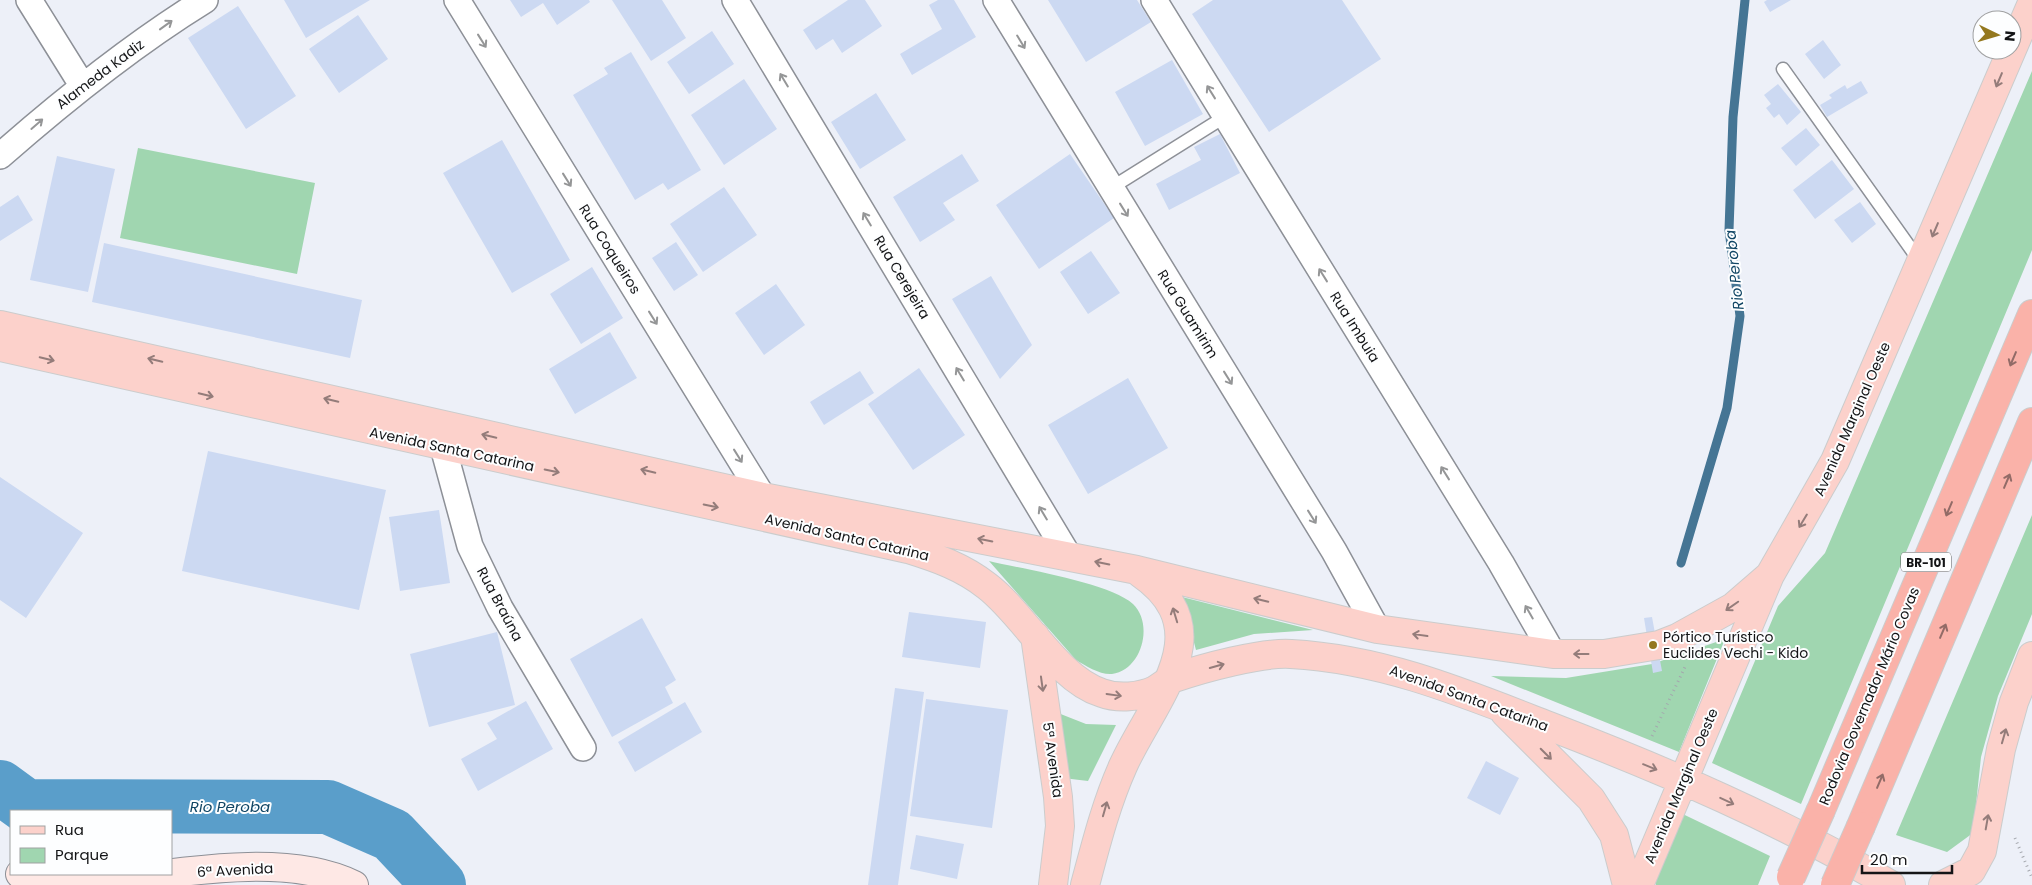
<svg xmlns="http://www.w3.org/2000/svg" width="2032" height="885" viewBox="0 0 2032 885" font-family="Poppins,sans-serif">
<rect width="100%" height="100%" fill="#edf0f8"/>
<!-- green -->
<path fill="#a0d6b0" d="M2032 71V250L1801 804 1712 763 1778 606 1825 553Z
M138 148 315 183 297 274 120 238Z
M2032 515V614L1998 696 1981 757 1973 833 1947 852 1896 835Z
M989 561C1022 569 1110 583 1133 604 1154 624 1142 670 1112 674 1100 675 1086 666 1076 660Z
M1182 597 1313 630 1254 634 1196 650Z
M1725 639 1679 752 1491 676 1566 678 1652 664Z
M1053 711 1086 724 1116 725 1088 781 1063 778Z
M1664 805 1770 856 1758 885H1656L1648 841Z"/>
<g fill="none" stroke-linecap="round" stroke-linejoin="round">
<!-- stream -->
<path stroke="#457594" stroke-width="9" d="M1681 563 1727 408 1740 316 1729 230 1733 117 1745 0"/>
<!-- river -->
<path stroke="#5a9eca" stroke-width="54" d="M0 787 26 806 328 807 392 835 439 885"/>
</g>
<!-- building -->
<path fill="#ccd9f2" d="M284 0H370L306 38Z
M510 0H589L590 2 557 25 543 3 521 17Z
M612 0H662L686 38 651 61Z
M848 0H865L882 26 842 53 833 39 816 50 803 30Z
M938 0H954L976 37 912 75 900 54 942 29 929 5Z
M1048 0H1137L1151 22 1086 62Z
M1213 0H1342L1381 59 1269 132 1192 14Z
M1767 0H1791L1770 12 1764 2Z
M238 6 296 96 246 129 188 38Z
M358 15 388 59 339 93 309 49Z
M712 31 734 64 689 94 667 62Z
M1823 40 1841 65 1824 79 1805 54Z
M631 52 701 170 668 190 663 183 635 200 573 95 608 74 604 68Z
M1172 60 1203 114 1145 146 1115 92Z
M744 79 777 129 724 165 691 115Z
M1861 81 1868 93 1827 117 1820 105 1832 98 1829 95 1845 85 1847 89Z
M1778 84 1801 112 1787 125 1779 114 1774 118 1766 108 1771 104 1764 95Z
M876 93 906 140 860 169 831 122Z
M1806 128 1820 145 1796 166 1781 148Z
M1220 134 1240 173 1169 210 1156 184 1201 160 1194 147Z
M502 140 570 260 512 293 443 173Z
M962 154 979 181 943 203 955 220 920 242 893 197Z
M1070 154 1114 218 1039 269 996 205Z
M57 156 115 169 88 292 30 280Z
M1832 160 1854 189 1815 219 1793 190Z
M724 187 757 235 703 272 670 224Z
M18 195 33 220 0 241V207Z
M1860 202 1876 224 1852 243 1834 220Z
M676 242 698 275 674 291 652 258Z
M104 243 362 300 350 358 92 302Z
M1091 251 1120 293 1088 314 1060 272Z
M592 267 623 318 581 344 550 294Z
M991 276 1032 345 1000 379 952 299Z
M776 284 805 325 764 355 735 313Z
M610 332 637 378 575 414 549 369Z
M919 368 965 435 913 470 868 404Z
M860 371 874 393 824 425 810 402Z
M1128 378 1168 448 1088 494 1048 425Z
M208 451 386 490 359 610 182 571Z
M0 477 83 533 26 618 0 600Z
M439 510 450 583 400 591 389 517Z
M909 612 986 622 980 668 902 657Z
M1652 617 1662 671 1653 673 1644 618Z
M642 618 676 680 665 687 673 703 612 737 570 659Z
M497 632 515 705 429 727 410 654Z
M895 688 924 692 898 885H868Z
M926 699 1008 710 992 828 910 816Z
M526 701 553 749 478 791 461 759 497 739 487 723Z
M685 702 702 732 635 772 618 742Z
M1486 761 1519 778 1500 815 1467 798Z
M916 835 964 844 957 879 910 869Z"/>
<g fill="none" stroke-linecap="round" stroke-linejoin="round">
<!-- lane casing -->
<g stroke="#8d9097" stroke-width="15">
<path id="lane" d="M1783 69 1921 263
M1111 188 1226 116"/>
</g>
<!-- street casing -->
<g stroke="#8d9097" stroke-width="28">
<path id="street" d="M29 0 82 85
M457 0 763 497
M735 0 1068 555
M996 0 1334 551 1377 629
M1154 0 1501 563 1553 654
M0 156C65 99 132 45 205 0
M443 447 470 546 500 608 583 748"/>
</g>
<!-- secondary casing -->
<g stroke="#8d9097" stroke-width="30">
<path id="secondary" d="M20 874 33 880 68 885
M84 885C164 876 281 849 354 885"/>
</g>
<!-- primary casing -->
<g stroke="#cbcccc" stroke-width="30">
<path id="primary" d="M0 325 763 497 1137 570 1377 629 1553 654H1604L1659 645 1677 638 1733 607 1770 575
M0 347 908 549C937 558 963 567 987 586 1025 615 1057 679 1102 693 1118 699 1140 697 1155 690 1162 686 1167 681 1174 678 1203 668 1262 652 1291 654 1383 659 1464 693 1549 726 1666 771 1782 821 1891 885
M1035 636 1058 797 1060 826 1053 885
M1505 713 1591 799 1614 835 1627 885
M1085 885C1096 844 1106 804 1123 766 1152 701 1224 631 1140 573
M1639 885 1770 575 1835 461 2032 3
M1943 885 1971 871 1982 851 2001 749 2014 702 2032 656"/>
</g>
<!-- highway casing -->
<g stroke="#cbcccc" stroke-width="30">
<path id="highway" d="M1821 810 2032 314
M1861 826 2032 422"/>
</g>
<!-- path -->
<path stroke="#a4a7ad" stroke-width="3" stroke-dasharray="1 4" stroke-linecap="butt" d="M1652 736 1685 667
M2015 838 2032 878"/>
<!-- lane -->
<use href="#lane" stroke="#fff" stroke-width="12"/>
<!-- street -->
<use href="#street" stroke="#fff" stroke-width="25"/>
<!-- secondary -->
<use href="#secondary" stroke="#fee8e5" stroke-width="28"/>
<!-- primary -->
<use href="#primary" stroke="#fcd1cb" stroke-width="28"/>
<!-- highway -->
<use href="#highway" stroke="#fab2a9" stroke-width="28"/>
<!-- highway-bridge casing -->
<g stroke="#cbcccc" stroke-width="30" stroke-linecap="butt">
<path id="highway-bridge" d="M1791 877 1821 810
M1835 885 1861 826"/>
</g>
<!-- highway-bridge -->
<use href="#highway-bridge" stroke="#fab2a9" stroke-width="28"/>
</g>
<!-- one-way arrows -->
<defs><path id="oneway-shaft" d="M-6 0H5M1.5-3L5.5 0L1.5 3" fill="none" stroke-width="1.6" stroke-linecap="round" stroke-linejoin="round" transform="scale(1.25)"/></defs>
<g stroke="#959697">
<use href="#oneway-shaft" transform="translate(166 25) rotate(-36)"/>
<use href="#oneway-shaft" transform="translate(482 41) rotate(58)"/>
<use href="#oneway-shaft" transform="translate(1021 42) rotate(59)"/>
<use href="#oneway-shaft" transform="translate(784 80) rotate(-121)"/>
<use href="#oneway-shaft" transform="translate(1211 92) rotate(-122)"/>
<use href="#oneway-shaft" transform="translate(37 124) rotate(-41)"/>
<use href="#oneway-shaft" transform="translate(567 180) rotate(58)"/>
<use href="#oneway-shaft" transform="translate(1124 210) rotate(58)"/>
<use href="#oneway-shaft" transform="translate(867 219) rotate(-121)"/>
<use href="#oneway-shaft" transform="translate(1323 275) rotate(-122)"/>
<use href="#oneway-shaft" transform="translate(653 318) rotate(58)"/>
<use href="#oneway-shaft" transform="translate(960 374) rotate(-121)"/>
<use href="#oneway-shaft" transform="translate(1228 378) rotate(58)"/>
<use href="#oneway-shaft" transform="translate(738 456) rotate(58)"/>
<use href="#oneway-shaft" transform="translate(1445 473) rotate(-122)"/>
<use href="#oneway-shaft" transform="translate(1043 513) rotate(-121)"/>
<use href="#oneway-shaft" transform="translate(1312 517) rotate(58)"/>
<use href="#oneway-shaft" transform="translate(1529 612) rotate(-120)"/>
</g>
<g stroke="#947c7a">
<use href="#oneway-shaft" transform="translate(1999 80) rotate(113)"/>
<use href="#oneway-shaft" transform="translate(1935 230) rotate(113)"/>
<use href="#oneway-shaft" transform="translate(47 359) rotate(13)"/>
<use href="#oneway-shaft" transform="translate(155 360) rotate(-167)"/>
<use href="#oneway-shaft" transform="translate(206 395) rotate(13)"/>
<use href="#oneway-shaft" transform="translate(331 400) rotate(-167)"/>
<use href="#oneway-shaft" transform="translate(489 436) rotate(-167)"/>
<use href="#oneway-shaft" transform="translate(552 471) rotate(12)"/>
<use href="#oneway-shaft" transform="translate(648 471) rotate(-167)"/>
<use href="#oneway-shaft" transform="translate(711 506) rotate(12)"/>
<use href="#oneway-shaft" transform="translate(1803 521) rotate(121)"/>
<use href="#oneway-shaft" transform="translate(985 540) rotate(-169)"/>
<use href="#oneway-shaft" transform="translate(1102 563) rotate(-168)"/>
<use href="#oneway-shaft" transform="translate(1261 600) rotate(-166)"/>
<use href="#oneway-shaft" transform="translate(1732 606) rotate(145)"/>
<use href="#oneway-shaft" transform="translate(1175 615) rotate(-107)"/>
<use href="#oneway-shaft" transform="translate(1420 635) rotate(-172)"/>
<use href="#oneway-shaft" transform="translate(1581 654) rotate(180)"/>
<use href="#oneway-shaft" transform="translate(1217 666) rotate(-16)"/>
<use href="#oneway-shaft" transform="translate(1042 684) rotate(82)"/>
<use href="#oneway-shaft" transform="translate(1114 695) rotate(8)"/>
<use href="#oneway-shaft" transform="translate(2004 736) rotate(-74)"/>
<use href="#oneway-shaft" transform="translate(1546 754) rotate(45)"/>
<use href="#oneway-shaft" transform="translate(1650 767) rotate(22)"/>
<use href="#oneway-shaft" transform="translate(1727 801) rotate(25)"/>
<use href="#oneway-shaft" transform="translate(1105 809) rotate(-74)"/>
<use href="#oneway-shaft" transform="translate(1987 822) rotate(-80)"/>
</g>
<g stroke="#926b67">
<use href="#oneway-shaft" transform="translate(2013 359) rotate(113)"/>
<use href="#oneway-shaft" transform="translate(2007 481) rotate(-67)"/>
<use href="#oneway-shaft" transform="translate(1949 509) rotate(113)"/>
<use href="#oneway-shaft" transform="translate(1943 631) rotate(-67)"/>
<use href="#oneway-shaft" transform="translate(1880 781) rotate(-67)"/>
</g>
<!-- markers -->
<circle fill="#94781f" stroke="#fdfeff" stroke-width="2" cx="1653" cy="645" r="5"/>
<g text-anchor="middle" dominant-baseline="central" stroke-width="4" stroke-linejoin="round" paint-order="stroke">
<!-- shield labels -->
<rect fill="#fdfeff" stroke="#5a5b5d" stroke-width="1" x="1901" y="552.5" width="50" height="19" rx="4"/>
<g font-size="12" font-weight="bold" fill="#141517">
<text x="1926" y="562">BR-101</text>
</g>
<!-- street labels -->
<g font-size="14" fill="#141517" stroke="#fdfeff">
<text transform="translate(100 74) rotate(-37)">Alameda Kadiz</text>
<text transform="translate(610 249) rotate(58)">Rua Coqueiros</text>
<text transform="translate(902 277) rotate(59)">Rua Cerejeira</text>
<text transform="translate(1188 314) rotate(58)">Rua Guamirim</text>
<text transform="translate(1355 327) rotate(58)">Rua Imbuia</text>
<text transform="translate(1852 419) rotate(-66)">Avenida Marginal Oeste</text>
<text transform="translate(452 449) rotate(12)">Avenida Santa Catarina</text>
<text transform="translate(847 537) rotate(13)">Avenida Santa Catarina</text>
<text transform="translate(500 604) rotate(62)">Rua Braúna</text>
<text transform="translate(1869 696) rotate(-67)">Rodovia Governador Mário Covas</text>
<text transform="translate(1469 698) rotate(20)">Avenida Santa Catarina</text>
<text transform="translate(1053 760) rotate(82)">5ª Avenida</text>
<text transform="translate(1681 786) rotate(-67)">Avenida Marginal Oeste</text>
<text transform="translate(235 870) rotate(-3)">6ª Avenida</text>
</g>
<!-- poi labels -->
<g font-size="14" fill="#141517" stroke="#fdfeff" text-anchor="start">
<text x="1663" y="637">Pórtico Turístico<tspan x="1663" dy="16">Euclides Vechi - Kido</tspan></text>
</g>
<!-- water labels -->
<g font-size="15" font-style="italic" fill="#114665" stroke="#fdfeff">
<text transform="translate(1734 270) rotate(-96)">Rio Peroba</text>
<text x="230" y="806">Rio Peroba</text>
</g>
</g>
<!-- legend -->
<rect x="10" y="810" width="162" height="65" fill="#fdfeff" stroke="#a0a1a2"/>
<rect x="20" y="826" width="25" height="8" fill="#fcd1cb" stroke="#a0a1a2"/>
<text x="55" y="835" font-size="15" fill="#141517">Rua</text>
<rect x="20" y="848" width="25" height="15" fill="#a0d6b0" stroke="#a0a1a2"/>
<text x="55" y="860" font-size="15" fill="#141517">Parque</text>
<!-- north arrow -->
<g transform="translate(1997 35) rotate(95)"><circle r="24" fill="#fdfeff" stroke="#a0a1a2"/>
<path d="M0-4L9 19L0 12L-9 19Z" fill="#94781f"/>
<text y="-8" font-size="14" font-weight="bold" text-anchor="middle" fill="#141517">N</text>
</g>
<!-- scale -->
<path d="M1862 865v8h90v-8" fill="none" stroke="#141517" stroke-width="2.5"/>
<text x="1870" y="865" font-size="15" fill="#141517" stroke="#fdfeff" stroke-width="4" paint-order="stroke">20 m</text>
</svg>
